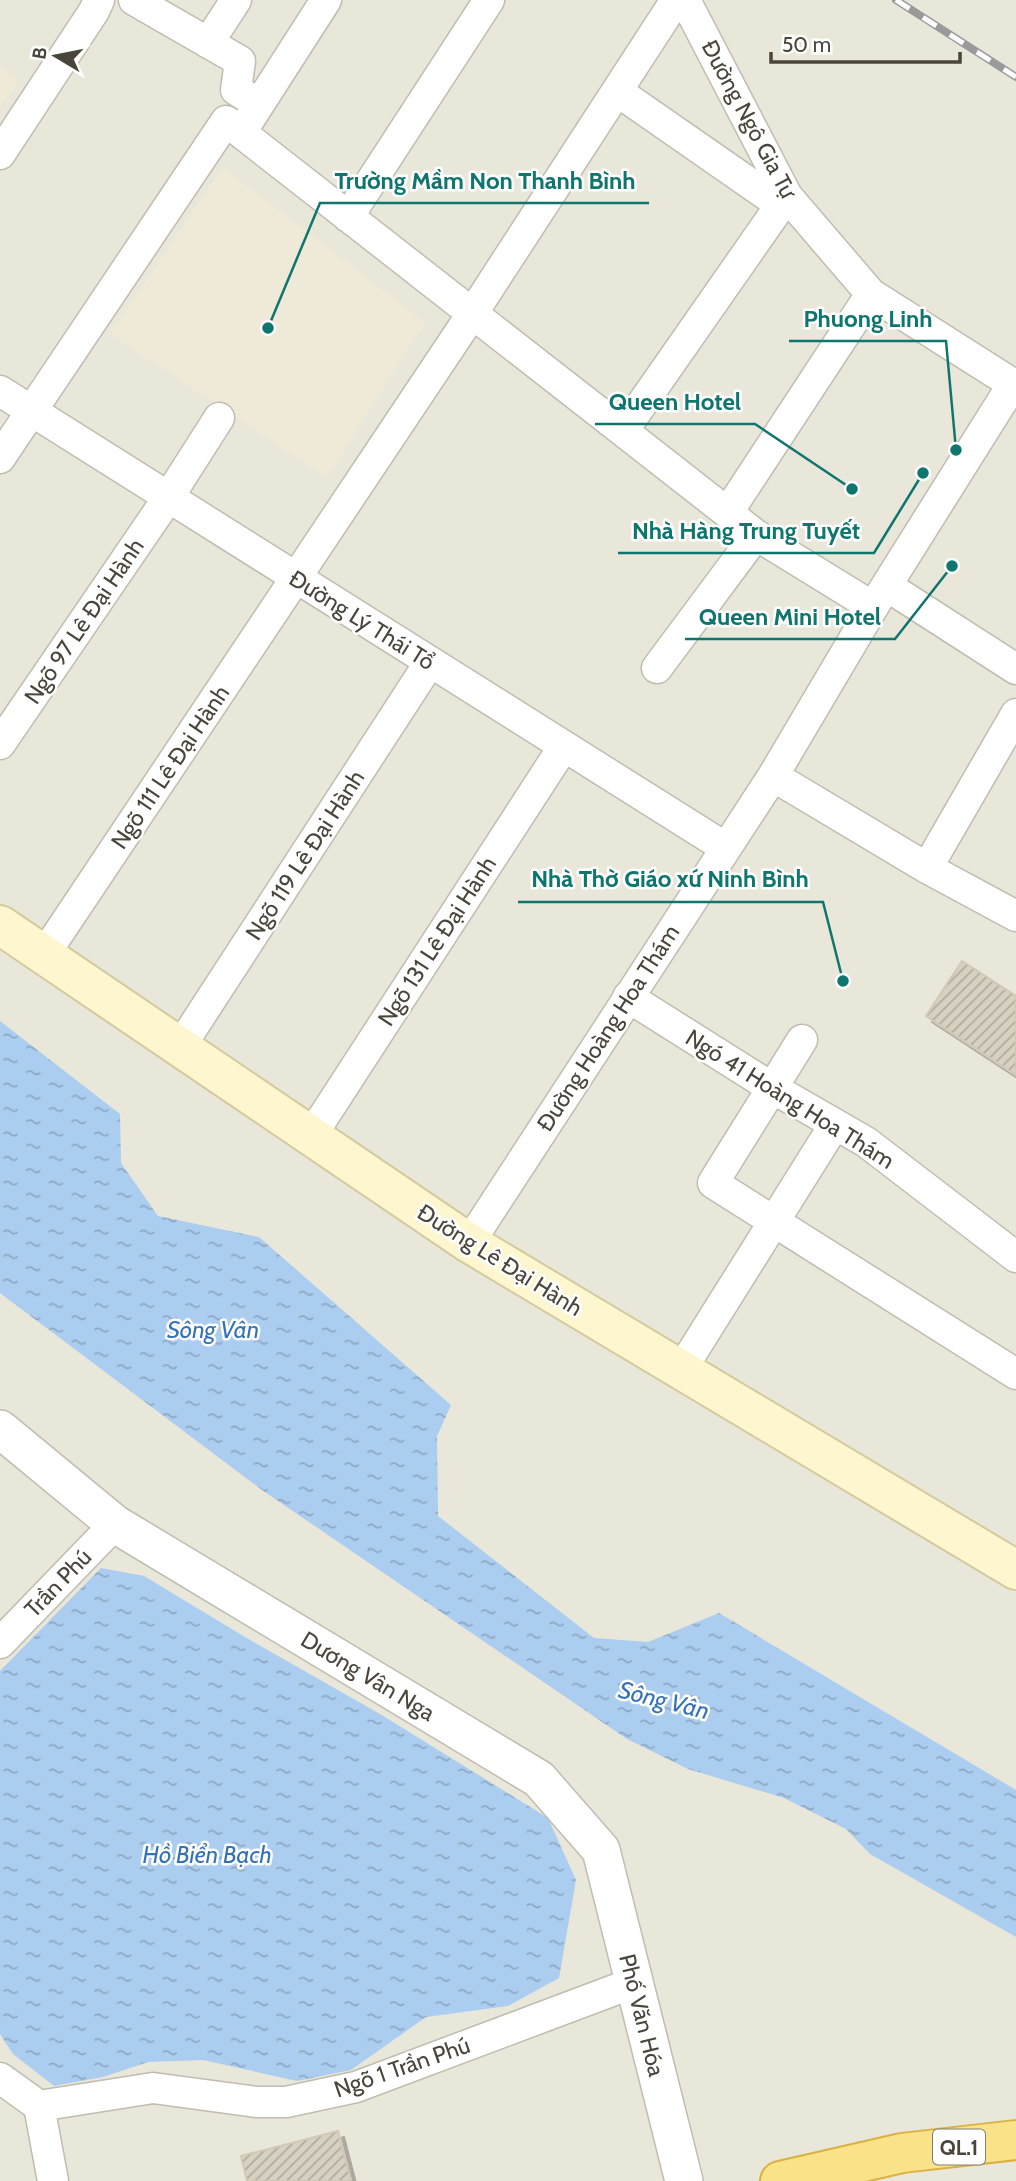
<svg xmlns="http://www.w3.org/2000/svg" width="1016" height="2181" viewBox="0 0 1016 2181" font-family="Cabin,sans-serif">
<defs>
<pattern id="water-ripples" width="26" height="14" patternUnits="userSpaceOnUse" patternTransform="scale(1.75)"><rect width="26" height="14" fill="#abcdef"/><path d="M2 4q2-2 4 0t4 0M15 11q2-2 4 0t4 0" fill="none" stroke="#8da8c3"/></pattern>
<pattern id="building-hatch" width="6" height="6" patternUnits="userSpaceOnUse" patternTransform="scale(1.75)"><rect width="6" height="6" fill="#d7d1c2"/><path d="M-1 1l2-2M0 6l6-6M5 7l2-2" fill="none" stroke="#b0ab9f"/></pattern>
<filter id="shadow"><feDropShadow dx="6" dy="6" stdDeviation="0" flood-color="#0004"/></filter>
</defs>
<rect width="100%" height="100%" fill="#f6f4ec"/>
<!-- residential -->
<path fill="#e9e6da" d="M0 0H1016V2181H0Z"/>
<!-- education -->
<path fill="#eeead7" d="M0 68 19 80 0 108Z
M223 167 425 322 327 478 110 334Z"/>
<!-- water -->
<path fill="url(#water-ripples)" d="M0 1021 120 1114 121 1163 158 1216 259 1237 451 1405 437 1436 438 1516 594 1638 648 1642 719 1613 1016 1790V1937L870 1854 846 1829 784 1798 688 1769 627 1739 262 1490 0 1293Z
M101 1568 144 1576 245 1637 380 1714 548 1818 576 1880 559 1978 508 2006 426 2017 351 2070 297 2081 203 2060 148 2062 103 2077 54 2086 13 2054 0 2034V1671Z"/>
<!-- building -->
<path fill="url(#building-hatch)" stroke="#d2c9b5" stroke-width="2" filter="url(#shadow)" d="M962 961 1016 996V1075L926 1016Z
M338 2131 351 2181H247L241 2156Z"/>
<g fill="none" stroke-linecap="round" stroke-linejoin="round">
<!-- minor casing -->
<g stroke="#c1bcaf" stroke-width="33">
<path id="minor" d="M134 0 240 61 236 90 259 104
M685 0 787 196 871 294 1016 386
M208 43 236 0
M617 91 781 205
M249 120 326 0
M0 154 94 11 99 0
M348 217 489 0
M0 391 726 848
M623 431 787 196
M0 458 226 121 756 535 873 607
M728 512 871 294
M887 586 1016 669
M657 668 756 535
M0 744 168 498 219 418
M773 776 927 868 1016 916
M927 868 1016 714
M44 955 472 314 676 0
M628 997 774 1089 866 1142 1016 1257
M802 1040 713 1183 1016 1374
M180 1047 430 662
M311 1136 564 746
M469 1243 773 776 873 607 1013 384
M681 1370 835 1124
M0 1643 115 1524
M0 2078 39 2106 53 2181
M39 2106 153 2088 256 2102H286L356 2087 633 1983"/>
</g>
<!-- tertiary casing -->
<g stroke="#c1bcaf" stroke-width="40">
<path id="tertiary" d="M0 1429 115 1524 539 1779 601 1850 684 2181"/>
</g>
<!-- secondary casing -->
<g stroke="#d4ca9d" stroke-width="42">
<path id="secondary" d="M0 925 469 1243 1016 1570"/>
</g>
<!-- trunk casing -->
<g stroke="#dab142" stroke-width="42">
<path id="trunk" d="M780 2181 902 2153 1016 2140"/>
</g>
<!-- minor -->
<use href="#minor" stroke="#fff" stroke-width="30"/>
<!-- tertiary -->
<use href="#tertiary" stroke="#fff" stroke-width="37"/>
<!-- secondary -->
<use href="#secondary" stroke="#fdf6cf" stroke-width="38"/>
<!-- trunk -->
<use href="#trunk" stroke="#fae289" stroke-width="38"/>
<!-- rail casing -->
<g stroke="#9a9a9a" stroke-width="8">
<path id="rail" d="M896 0 1016 77"/>
</g>
<!-- rail -->
<use href="#rail" stroke="#fff" stroke-width="5" stroke-dasharray="16" stroke-linecap="butt"/>
</g>
<g text-anchor="middle" dominant-baseline="central" stroke-width="5" stroke-linejoin="round" paint-order="stroke">
<!-- shield labels -->
<rect fill="#fff" stroke="#807d75" stroke-width="2" x="933" y="2129.5" width="52" height="35" rx="5"/>
<g font-size="21" font-weight="bold" fill="#4a453a">
<text x="959" y="2147">QL.1</text>
</g>
<!-- street labels -->
<g font-size="23" fill="#4a453a" stroke="#fff">
<text transform="translate(749 119) rotate(62)">Đường Ngô Gia Tự</text>
<text transform="translate(362 620) rotate(32)">Đường Lý Thái Tổ</text>
<text transform="translate(84 621) rotate(-56)">Ngõ 97 Lê Đại Hành</text>
<text transform="translate(170 767) rotate(-56)">Ngõ 111 Lê Đại Hành</text>
<text transform="translate(305 855) rotate(-57)">Ngõ 119 Lê Đại Hành</text>
<text transform="translate(437 941) rotate(-57)">Ngõ 131 Lê Đại Hành</text>
<text transform="translate(608 1028) rotate(-57)">Đường Hoàng Hoa Thám</text>
<text transform="translate(790 1099) rotate(32)">Ngó 41 Hoàng Hoa Thám</text>
<text transform="translate(500 1260) rotate(32)">Đường Lê Đại Hành</text>
<text transform="translate(58 1583) rotate(-46)">Trần Phú</text>
<text transform="translate(368 1676) rotate(31)">Dương Vân Nga</text>
<text transform="translate(642 2015) rotate(76)">Phố Văn Hóa</text>
<text transform="translate(402 2067) rotate(-19)">Ngõ 1 Trần Phú</text>
</g>
<!-- water labels -->
<g font-size="24" font-style="italic" fill="#3472b5" stroke="#fff">
<text x="213" y="1329">Sông Vân</text>
<text transform="translate(664 1700) rotate(14)">Sông Vân</text>
<text x="207" y="1854">Hồ Biển Bạch</text>
</g>
</g>
<!-- callouts -->
<path fill="none" stroke="#0f766e" stroke-width="2.5" d="M268 328L320 203H649M956 450L946 341H789M852 489L755 424H595M923 473L874 553H618M952 566L895 639H685M843 981L823 902H518"/>
<g fill="#0f766e" stroke="#fff" stroke-width="2.5">
<circle cx="268" cy="328" r="7"/>
<circle cx="956" cy="450" r="7"/>
<circle cx="852" cy="489" r="7"/>
<circle cx="923" cy="473" r="7"/>
<circle cx="952" cy="566" r="7"/>
<circle cx="843" cy="981" r="7"/>
</g>
<g font-size="24" text-anchor="middle" font-weight="bold" fill="#0f766e" stroke="#fff" stroke-width="5" stroke-linejoin="round" paint-order="stroke">
<text x="485" y="189">Trường Mầm Non Thanh Bình</text>
<text x="868" y="327">Phuong Linh</text>
<text x="675" y="410">Queen Hotel</text>
<text x="746" y="539">Nhà Hàng Trung Tuyết</text>
<text x="790" y="625">Queen Mini Hotel</text>
<text x="670" y="887">Nhà Thờ Giáo xứ Ninh Bình</text>
</g>
<!-- north arrow -->
<g transform="translate(56 56) rotate(280)" stroke="#ffffff" stroke-width="5" paint-order="stroke">
<path d="M0-5L12 26L0 18L-12 26Z" fill="#4a453a"/>
<text y="-10" font-size="19" font-weight="bold" text-anchor="middle" fill="#4a453a">B</text>
</g>
<!-- scale -->
<path d="M771 52v10h189v-10" fill="none" stroke="#4a453a" stroke-width="3.5"/>
<text x="782" y="52" font-size="21" fill="#4a453a" stroke="#ffffff" stroke-width="5" paint-order="stroke">50 m</text>
</svg>
